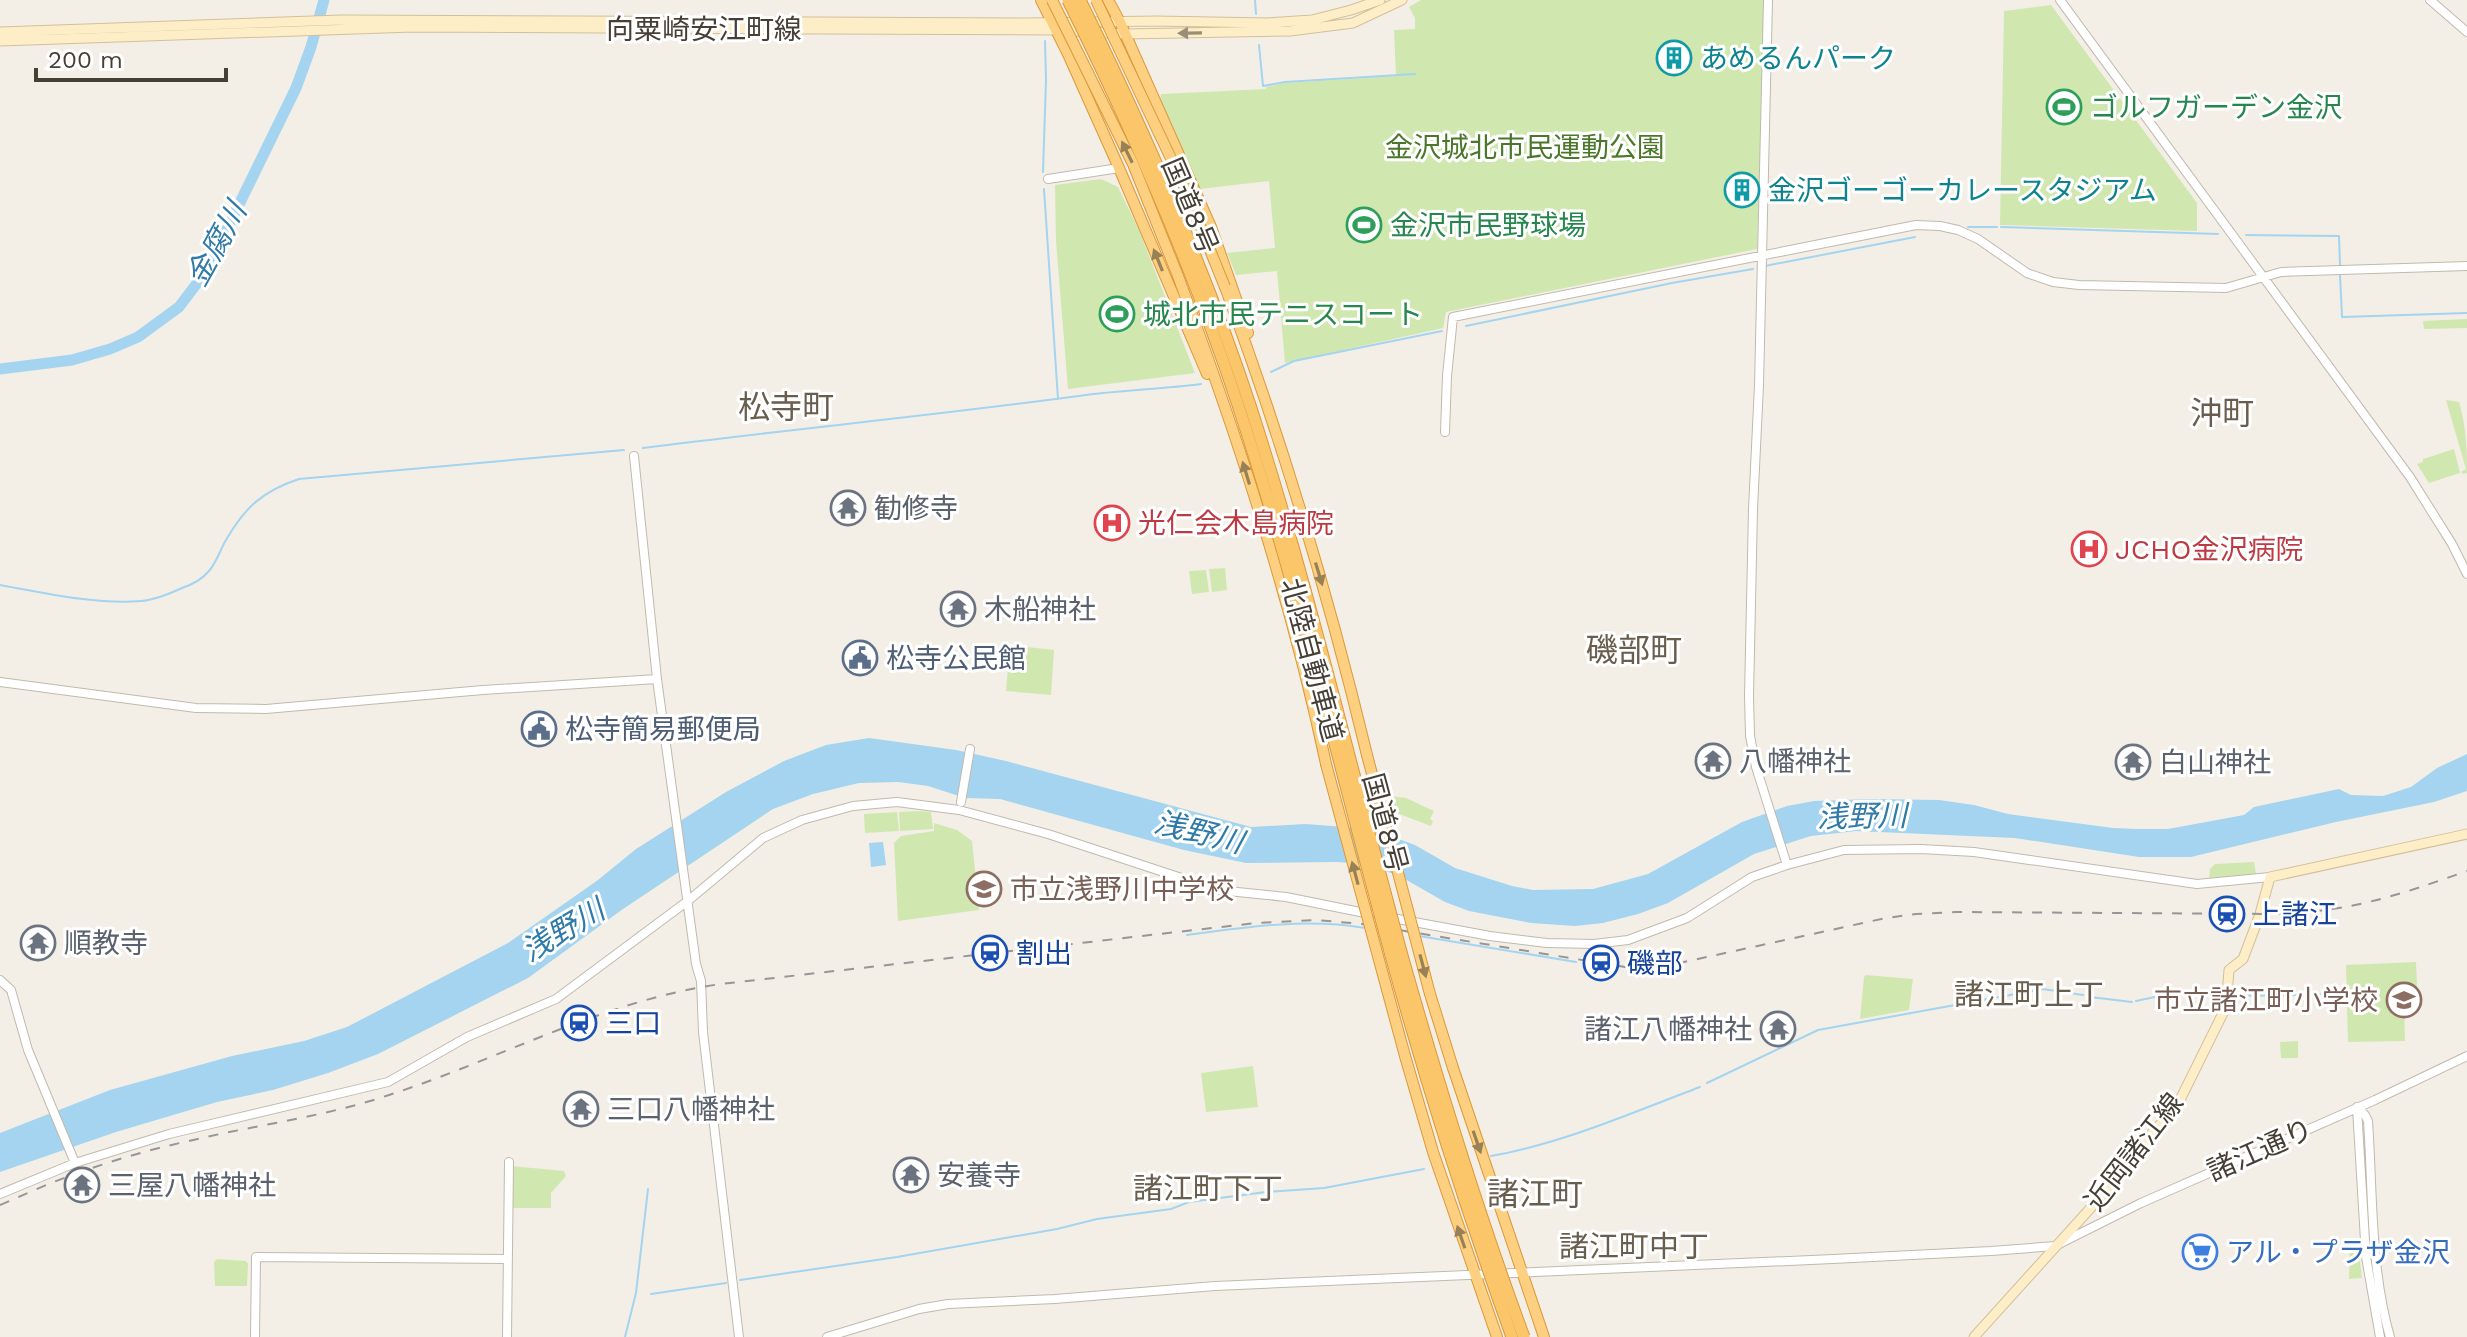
<svg xmlns="http://www.w3.org/2000/svg" width="2467" height="1337" viewBox="0 0 2467 1337" font-family="'Work Sans','Noto Sans JP',sans-serif">
<rect width="100%" height="100%" fill="#f3efe7"/>
<!-- green -->
<path fill="#d1e7b0" d="M1421 0H1765L1757 249 1446 312 1443 328 1285 363 1277 271 1236 275 1227 253 1275 248 1269 181 1200 189 1160 99 1161 94 1266 89V87L1285 83 1396 76 1394 30 1415 29V18L1409 7Z
M2051 5 2197 203V231L2000 225 2004 11Z
M1101 179 1118 187 1139 230 1195 373 1068 389 1056 241 1055 185Z
M2467 319V328L2424 329 2423 321Z
M2446 400 2459 402C2466 425 2467 448 2467 473L2463 474 2461 472 2466 469Z
M2454 449 2460 473 2429 483 2417 464 2423 462V459Z
M1225 568 1227 590 1212 592 1209 569Z
M1206 570 1209 592 1192 594 1189 571Z
M1010 645 1054 650 1051 695 1006 691Z
M1391 796 1406 798 1434 811 1430 819 1433 821 1431 826 1394 812Z
M920 811 931 812 933 829 900 831 899 812Z
M897 812 899 831 865 833 864 814Z
M934 823 957 830 972 841 979 910 898 921 894 843 901 836 934 831Z
M2254 862 2256 874 2209 878 2210 869 2215 864Z
M2416 962 2418 1005H2404L2405 1041 2348 1042 2346 965Z
M1866 975 1913 979 1909 1010 1860 1019 1864 977Z
M2298 1041V1058H2281L2280 1042Z
M1253 1066 1258 1107 1206 1112 1201 1073Z
M511 1166 564 1171 566 1176 551 1193V1208H512Z
M2350 1239H2357L2362 1278 2349 1279Z
M217 1259 246 1261 248 1264 247 1286H215L214 1262Z"/>
<!-- water -->
<path fill="#a4d4ef" d="M869 738 956 750 1006 761 1251 827 1306 824 1371 829 1415 845 1455 868 1512 886 1533 890 1593 889 1648 874 1742 822 1787 806 1814 801 1872 799 1939 800 1974 805 2008 814 2113 828 2137 829H2168L2244 815 2254 807 2339 789 2351 795 2383 796 2411 787 2437 768 2467 754V791L2434 802 2336 822 2191 857H2139L2015 838 1856 831 1811 836 1754 854 1668 903 1638 914 1603 923 1575 926 1531 923 1469 911 1445 902 1403 878 1369 864 1336 862 1246 863 1184 850 1000 799 965 798 928 786 898 782 859 783 813 794 773 809 623 909 528 978 378 1054 328 1073 273 1090 217 1102 116 1132 0 1172V1133L110 1090 232 1056 304 1041 347 1027 508 943 598 880 636 849 726 792 784 761 826 745Z
M883 842 886 865 871 867 869 843Z"/>
<g fill="none" stroke-linecap="round" stroke-linejoin="round">
<!-- stream -->
<path stroke="#a4d4ef" stroke-width="2" d="M1255 0 1256 14
M1259 45 1263 86 1285 82 1415 74
M1043 172 1046 80 1045 41
M1044 189 1058 399
M1968 227H1997
M2001 227 2218 234
M2246 235 2339 236 2340 265
M1765 266 1915 237
M2340 275 2342 317 2467 313
M1466 326 1672 283 1753 269
M1271 372 1294 361 1442 331
M643 448C791 429 939 415 1086 395 1124 390 1163 389 1201 384
M0 585C44 593 97 605 141 601 155 600 169 594 182 588 191 585 202 579 208 572 216 564 220 550 226 540 245 507 263 491 299 479L624 450
M1187 935C1247 927 1305 918 1365 928
M1419 936 1576 962
M2231 996 2338 994
M2090 997 2132 1002
M2136 1001 2183 991 2222 996
M1707 1083 1818 1030 2043 989 2083 995
M1491 1156C1564 1143 1631 1113 1700 1087
M740 1280 897 1257 1057 1229 1097 1219 1171 1209 1189 1202 1266 1192 1324 1188 1424 1169
M651 1294 726 1283
M625 1337 636 1293 648 1189"/>
<!-- river -->
<path stroke="#a4d4ef" stroke-width="11" d="M0 369 72 360 110 349 138 337 179 307 207 270 296 88 311 47 324 0"/>
<!-- tertiary casing -->
<g stroke="#c1b9ad" stroke-width="10">
<path id="tertiary" d="M1768 0 1759 385 1753 509 1749 696 1750 736 1756 767 1787 865
M2060 0 2410 477 2452 544 2467 574
M2430 0 2467 32
M1048 179 1119 168
M1445 432 1447 376 1453 317 1916 225 1940 226 1958 230 1978 239 2027 273 2053 282 2079 285 2226 288 2281 272 2467 266
M634 456 657 679 696 964 701 981 703 1032 739 1337
M0 682 196 708 266 709 483 690 657 679
M961 802 970 749
M1387 917 1490 936 1547 943 1594 944 1628 940 1687 918 1752 877 1787 865 1844 850 1921 849 1974 852 2197 884 2270 877
M0 980 11 990 28 1050 75 1163
M2357 1107 2365 1115 2368 1121C2373 1193 2370 1267 2390 1337
M2357 1108 2366 1257 2380 1337
M0 1194 75 1163 169 1134 388 1082 467 1037 556 999 689 900 763 838 802 820 853 806 897 802 959 810 1048 834 1218 890 1286 897 1370 914
M255 1337 256 1257 508 1259
M507 1337 509 1162
M827 1337 919 1309 948 1304 1055 1299 1215 1286 1833 1259 1991 1251 2055 1246 2141 1203 2375 1100 2467 1056"/>
</g>
<!-- secondary casing -->
<g stroke="#d2c098" stroke-width="11">
<path id="secondary" d="M0 32 341 20 1027 23 1156 21 1267 23 1312 20 1351 10 1380 0
M0 41 413 27 1056 30 1125 34 1290 31 1353 23 1402 0
M1974 1337 2106 1191 2133 1154 2177 1106 2226 1007 2229 970 2243 959 2260 914 2270 877 2467 834"/>
</g>
<!-- trunk casing -->
<g stroke="#db983a" stroke-width="12">
<path id="trunk" d="M1041 0 1068 54 1119 168 1207 374
M1108 0 1120 22 1211 227 1248 333
M1178 276C1237 435 1291 598 1326 764
M1225 287C1282 440 1329 597 1367 755
M1405 1056 1433 1152 1497 1337
M1453 1068 1544 1337"/>
</g>
<!-- tertiary -->
<use href="#tertiary" stroke="#fff" stroke-width="8"/>
<!-- secondary -->
<use href="#secondary" stroke="#feeec7" stroke-width="9"/>
<!-- trunk -->
<use href="#trunk" stroke="#fcd080" stroke-width="10"/>
<!-- rail -->
<path stroke="#969696" stroke-width="2" stroke-dasharray="10 10" stroke-linecap="butt" d="M0 1205C22 1196 44 1185 67 1177 107 1162 147 1150 189 1141 255 1125 324 1117 389 1095 500 1059 605 1000 721 984L1256 923 1317 920 1362 924 1625 967H1661L1886 918 1916 914 1955 912 2279 914C2353 911 2399 895 2467 871"/>
<!-- trunk-bridge casing -->
<g stroke="#db983a" stroke-width="12" stroke-linecap="butt">
<path id="trunk-bridge" d="M1052 0 1133 164 1178 276
M1096 0 1184 186 1225 287
M1367 755 1430 994 1453 1068
M1326 764 1405 1056"/>
</g>
<!-- motorway-bridge casing -->
<g stroke="#db983a" stroke-width="13" stroke-linecap="butt">
<path id="motorway-bridge" d="M1068 0C1133 131 1192 266 1238 405 1298 587 1341 774 1392 959 1427 1086 1467 1212 1512 1337
M1080 0C1145 132 1204 266 1250 405 1309 587 1352 774 1403 959 1439 1086 1478 1213 1524 1337"/>
</g>
<!-- trunk-bridge -->
<use href="#trunk-bridge" stroke="#fcd080" stroke-width="10"/>
<!-- motorway-bridge -->
<use href="#motorway-bridge" stroke="#fbc56a" stroke-width="11"/>
</g>
<!-- one-way arrows -->
<defs><path id="oneway-solid" d="M-6-.8H1V-3.2L6.5 0L1 3.2V.8H-6Z" transform="scale(2)"/></defs>
<use fill="#998e77" href="#oneway-solid" transform="translate(1190 33) rotate(179)"/>
<g fill="#988057">
<use href="#oneway-solid" transform="translate(1127 152) rotate(-116)"/>
<use href="#oneway-solid" transform="translate(1158 260) rotate(-112)"/>
<use href="#oneway-solid" transform="translate(1246 473) rotate(-107)"/>
<use href="#oneway-solid" transform="translate(1319 574) rotate(73)"/>
<use href="#oneway-solid" transform="translate(1355 873) rotate(-105)"/>
<use href="#oneway-solid" transform="translate(1423 966) rotate(75)"/>
<use href="#oneway-solid" transform="translate(1477 1142) rotate(71)"/>
<use href="#oneway-solid" transform="translate(1461 1237) rotate(-109)"/>
</g>
<!-- icons -->
<defs>
<g id="building-ring" transform="scale(1.8)"><circle r="9.5" fill="#fff" stroke="#0f9aa8" stroke-width="1.5"/><path d="M-4-6H4V6H1V3H-1V6H-4ZM-2.5-4.3h1.7v1.8h-1.7ZM.8-4.3h1.7v1.8H.8ZM-2.5-1h1.7V.8h-1.7ZM.8-1h1.7V.8H.8Z" fill="#0f9aa8"/></g>
<g id="stadium-ring" transform="scale(1.8)"><circle r="9.5" fill="#fff" stroke="#2e9e5b" stroke-width="1.5"/><path d="M0-5a6.5 5 0 1 0 0 10a6.5 5 0 1 0 0-10ZM-3.5-1.8h7v3.6h-7Z" fill="#2e9e5b"/></g>
<g id="temple-ring" transform="scale(1.8)"><circle r="9.5" fill="#fff" stroke="#6b7280" stroke-width="1.5"/><path d="M0-6L5-2H3V0L6.5 2.5H4V6H1.5V3h-3V6H-4V2.5H-6.5L-3 0V-2H-5Z" fill="#6b7280"/></g>
<g id="hospital-ring" transform="scale(1.8)"><circle r="9.5" fill="#fff" stroke="#e0444e" stroke-width="1.5"/><path d="M-5-5h3v3.5h4V-5h3V5h-3V1.5h-4V5h-3Z" fill="#e0444e"/></g>
<g id="civic-ring" transform="scale(1.8)"><circle r="9.5" fill="#fff" stroke="#5c6f8a" stroke-width="1.5"/><path d="M-.6-6.5H3V-4.5H.6V-3L4-1V1h2V6H-6V1h2V-1L-.6-3ZM-1.2 2.5V6h2.4V2.5Z" fill="#5c6f8a"/></g>
<g id="school-ring" transform="scale(1.8)"><circle r="9.5" fill="#fff" stroke="#8d6e63" stroke-width="1.5"/><path d="M0-5L7-2L0 1L-7-2ZM-4 1L0 2.5L4 1V4Q0 6-4 4Z" fill="#8d6e63"/></g>
<g id="station-ring" transform="scale(1.8)"><circle r="9.5" fill="#fff" stroke="#1a4fb4" stroke-width="1.5"/><path d="M-3-6H3Q5-6 5-4V2Q5 4 3 4L4.5 6H3L1.5 4h-3L-3 6H-4.5L-3 4Q-5 4-5 2V-4Q-5-6-3-6ZM-3.5-4v3h7v-3ZM-3.5 1v1.5H-2V1ZM2 1v1.5H3.5V1Z" fill="#1a4fb4"/></g>
<g id="supermarket-ring" transform="scale(1.8)"><circle r="9.5" fill="#fff" stroke="#3f7fe0" stroke-width="1.5"/><path d="M-6-5.5h2.5l.6 2H6L4.5 2H-2.5L-4.4-4H-6ZM-1.5 3.2a1.3 1.3 0 1 0 .1 0ZM3 3.2a1.3 1.3 0 1 0 .1 0Z" fill="#3f7fe0"/></g>
</defs>
<g fill-rule="evenodd">
<use href="#building-ring" x="1674" y="58"/>
<use href="#stadium-ring" x="2064" y="107"/>
<use href="#building-ring" x="1742" y="190"/>
<use href="#stadium-ring" x="1364" y="225"/>
<use href="#stadium-ring" x="1117" y="314"/>
<use href="#temple-ring" x="848" y="508"/>
<use href="#hospital-ring" x="1112" y="523"/>
<use href="#hospital-ring" x="2089" y="549"/>
<use href="#temple-ring" x="958" y="609"/>
<use href="#civic-ring" x="860" y="658"/>
<use href="#civic-ring" x="539" y="729"/>
<use href="#temple-ring" x="1713" y="761"/>
<use href="#temple-ring" x="2133" y="762"/>
<use href="#school-ring" x="984" y="889"/>
<use href="#station-ring" x="2227" y="914"/>
<use href="#temple-ring" x="38" y="943"/>
<use href="#station-ring" x="990" y="953"/>
<use href="#station-ring" x="1601" y="963"/>
<use href="#school-ring" x="2404" y="1000"/>
<use href="#station-ring" x="579" y="1023"/>
<use href="#temple-ring" x="1778" y="1029"/>
<use href="#temple-ring" x="581" y="1109"/>
<use href="#temple-ring" x="911" y="1175"/>
<use href="#temple-ring" x="82" y="1185"/>
<use href="#supermarket-ring" x="2200" y="1252"/>
</g>
<g text-anchor="middle" dominant-baseline="central" stroke-width="6" stroke-linejoin="round" paint-order="stroke">
<!-- street labels -->
<g font-size="28" fill="#463f36" stroke="#fff">
<text x="704" y="29">向粟崎安江町線</text>
<text transform="translate(1190 206) rotate(67)">国道8号</text>
<text transform="translate(1312 660) rotate(75)">北陸自動車道</text>
<text transform="translate(1385 823) rotate(75)">国道8号</text>
<text transform="translate(2260 1150) rotate(-24)">諸江通り</text>
<text transform="translate(2134 1152) rotate(-52)">近岡諸江線</text>
</g>
<!-- culture labels -->
<g font-size="28" fill="#0d838f" stroke="#fff" text-anchor="start">
<text x="1700" y="58">あめるんパーク</text>
<text x="1768" y="190">金沢ゴーゴーカレースタジアム</text>
</g>
<!-- leisure labels -->
<g font-size="28" fill="#27864d" stroke="#fff" text-anchor="start">
<text x="2090" y="107">ゴルフガーデン金沢</text>
<text x="1390" y="225">金沢市民野球場</text>
<text x="1143" y="314">城北市民テニスコート</text>
</g>
<!-- park labels -->
<g font-size="28" fill="#4a772a" stroke="#fff">
<text x="1525" y="147">金沢城北市民運動公園</text>
</g>
<!-- worship labels -->
<g font-size="28" fill="#5b616d" stroke="#fff" text-anchor="start">
<text x="874" y="508">勧修寺</text>
<text x="984" y="609">木船神社</text>
<text x="1739" y="761">八幡神社</text>
<text x="2159" y="762">白山神社</text>
<text x="64" y="943">順教寺</text>
<text x="1752" y="1029" text-anchor="end">諸江八幡神社</text>
<text x="607" y="1109">三口八幡神社</text>
<text x="937" y="1175">安養寺</text>
<text x="108" y="1185">三屋八幡神社</text>
</g>
<!-- health labels -->
<g font-size="28" fill="#be3a42" stroke="#fff" text-anchor="start">
<text x="1138" y="523">光仁会木島病院</text>
<text x="2115" y="549">JCHO金沢病院</text>
</g>
<!-- service labels -->
<g font-size="28" fill="#4e5e75" stroke="#fff" text-anchor="start">
<text x="886" y="658">松寺公民館</text>
<text x="565" y="729">松寺簡易郵便局</text>
</g>
<!-- education labels -->
<g font-size="28" fill="#785e54" stroke="#fff" text-anchor="start">
<text x="1010" y="889">市立浅野川中学校</text>
<text x="2378" y="1000" text-anchor="end">市立諸江町小学校</text>
</g>
<!-- transit labels -->
<g font-size="28" fill="#164399" stroke="#fff" text-anchor="start">
<text x="2253" y="914">上諸江</text>
<text x="1016" y="953">割出</text>
<text x="1627" y="963">磯部</text>
<text x="605" y="1023">三口</text>
</g>
<!-- shop labels -->
<g font-size="28" fill="#366cbe" stroke="#fff" text-anchor="start">
<text x="2226" y="1252">アル・プラザ金沢</text>
</g>
<!-- water labels -->
<g font-size="30" font-style="italic" fill="#2f7aa8" stroke="#fff">
<text transform="translate(216 244) rotate(-61)">金腐川</text>
<text transform="translate(1862 816) rotate(-1)">浅野川</text>
<text transform="translate(1199 832) rotate(14)">浅野川</text>
<text transform="translate(563 930) rotate(-31)">浅野川</text>
</g>
<!-- neighbourhood labels -->
<g font-size="30" fill="#695d4d" stroke="#fff">
<text x="2029" y="994">諸江町上丁</text>
<text x="1208" y="1188">諸江町下丁</text>
<text x="1634" y="1246">諸江町中丁</text>
</g>
<!-- quarter labels -->
<g font-size="32" fill="#695d4d" stroke="#fff">
<text x="786" y="407">松寺町</text>
<text x="2222" y="413">沖町</text>
<text x="1634" y="650">磯部町</text>
<text x="1535" y="1194">諸江町</text>
</g>
</g>
<!-- scale -->
<path d="M36 68v12h190v-12" fill="none" stroke="#463f36" stroke-width="4"/>
<text x="48" y="68" font-size="24" fill="#463f36" stroke="#ffffff" stroke-width="6" paint-order="stroke">200 m</text>
</svg>
